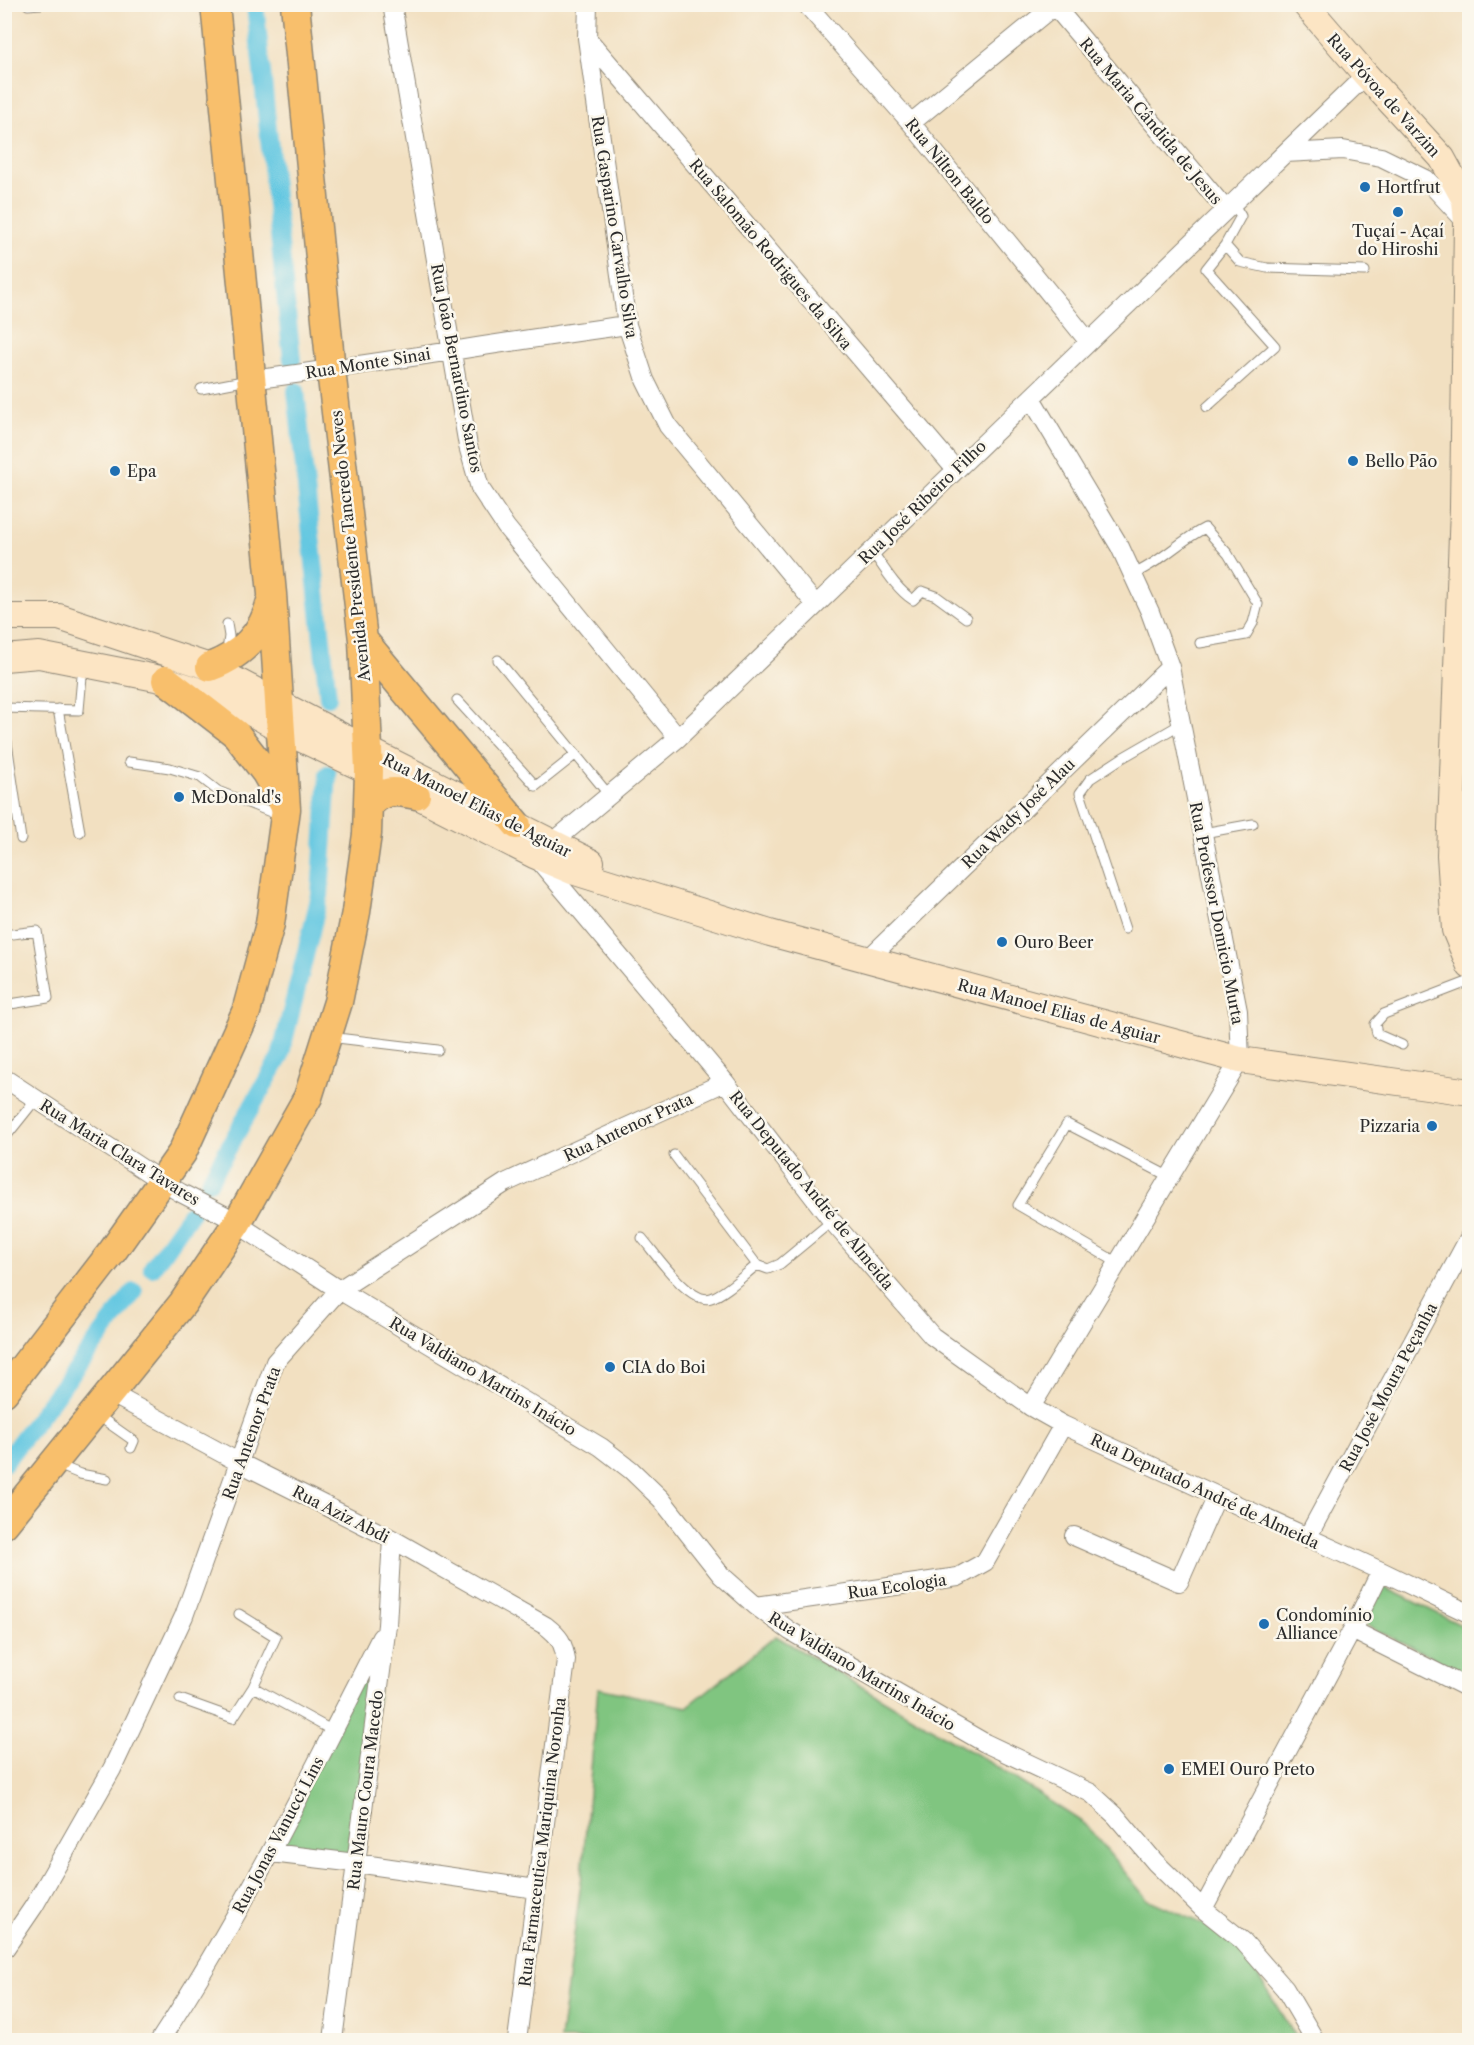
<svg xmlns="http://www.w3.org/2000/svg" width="1474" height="2045" viewBox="0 0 1474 2045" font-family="'Libre Caslon Text',serif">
<rect width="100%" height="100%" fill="#fbf7ec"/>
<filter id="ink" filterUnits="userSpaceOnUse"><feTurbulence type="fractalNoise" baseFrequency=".0167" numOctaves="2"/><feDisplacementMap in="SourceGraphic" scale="12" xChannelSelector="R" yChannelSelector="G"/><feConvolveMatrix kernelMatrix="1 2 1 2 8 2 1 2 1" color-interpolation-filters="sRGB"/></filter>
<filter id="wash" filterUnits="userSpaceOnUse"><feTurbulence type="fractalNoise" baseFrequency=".008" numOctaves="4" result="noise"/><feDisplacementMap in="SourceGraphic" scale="24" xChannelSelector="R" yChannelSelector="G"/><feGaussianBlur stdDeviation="1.35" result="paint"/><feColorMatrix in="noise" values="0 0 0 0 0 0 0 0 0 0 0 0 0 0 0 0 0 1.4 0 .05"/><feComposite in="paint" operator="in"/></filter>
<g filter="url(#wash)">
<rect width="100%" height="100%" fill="#f2e0c1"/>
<!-- green -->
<path fill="#80c580" stroke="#567856" stroke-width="1.5" d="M1380 1585 1469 1629V1676L1362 1623Z
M387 1625 356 1863 271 1853Z
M776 1636 994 1765 1085 1824 1147 1899 1235 1938 1295 2036 1294 2040H560L582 1875 598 1688 687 1707Z"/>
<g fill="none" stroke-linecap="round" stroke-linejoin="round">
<!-- canal -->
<path stroke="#63c7e1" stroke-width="18" d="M255 4 292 360
M296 391 328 697
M209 1182 280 1057 320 895 328 774
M152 1268 191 1213
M4 1463 134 1292"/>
</g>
</g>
<g filter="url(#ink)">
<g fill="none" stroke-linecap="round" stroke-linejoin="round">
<!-- lane casing -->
<g stroke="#8e8676" stroke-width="11">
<path id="lane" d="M28 5 41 4
M1225 245 1240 262 1267 268 1365 271
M201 389 248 380
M1207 407 1275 346 1206 269 1225 245 1241 216 1233 203
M872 551C884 568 896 589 913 600L922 591 936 596 966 618
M1133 574C1160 563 1179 541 1205 528L1228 554 1258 604 1253 623 1246 635 1200 643
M227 651 229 636 227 624
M498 660 609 795
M457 700 536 786 575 755
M4 708 79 710 83 665
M58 709 80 832
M4 722 21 839
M129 762 170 768 200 777 218 791 283 817
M1203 833 1253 824
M1125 929 1080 793 1090 779 1122 758 1181 724
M4 935 37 931 48 998 4 1005
M329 1037 438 1050
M1402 1045 1377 1034 1375 1024 1384 1014 1470 981
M4 1139 36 1099
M674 1155 757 1265 768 1269 780 1264 832 1221
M642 1238C655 1253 690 1305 711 1298 725 1294 745 1274 757 1265
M1118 1263 1018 1205 1067 1124 1170 1177
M97 1415 134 1441 131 1448
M58 1465 80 1474 107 1479
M239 1614 276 1637 253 1687 333 1731
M180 1699 233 1718 253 1687"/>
</g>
<!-- street casing -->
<g stroke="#8e8676" stroke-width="20">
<path id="street" d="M392 4 468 446 480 488 506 527 678 738
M588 4 587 38 627 325 645 380 668 426 816 605
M806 4 911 123 1089 342
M1053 4 1226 210
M587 38 956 470
M911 123 1056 4
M1285 153 1343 150 1381 157 1426 179 1467 223 1470 221
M250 380C376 364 502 342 627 325
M1031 398 1120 547 1150 612 1170 667 1238 1011 1240 1060 1031 1407
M552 843 678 738 1366 75
M536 857 725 1082 832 1221 932 1336 1031 1407 1063 1425 1381 1571 1470 1614
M867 960 1170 667
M4 1078 161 1181 181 1193 224 1215 339 1290 601 1447 631 1470 661 1499 721 1575 756 1606 790 1631 985 1743 1091 1793 1116 1816 1155 1862 1203 1909 1243 1941 1285 1989 1315 2040
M112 1394 240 1463 392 1539 546 1626C560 1637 563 1642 566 1660L517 2040
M1074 1536 1179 1582 1217 1496
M1307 1538 1470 1236
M756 1606 958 1577 985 1562 1063 1425
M1352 1630 1470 1689
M271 1853 356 1863 536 1889
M1203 1909 1352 1630 1381 1571
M4 1950 34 1906 112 1769 184 1616 275 1362 339 1290 505 1183 725 1082
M160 2040C244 1912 311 1774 381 1637
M333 2040 387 1625 392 1539"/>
</g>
<!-- secondary casing -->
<g stroke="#8e8676" stroke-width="28">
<path id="secondary" d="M1305 4 1366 75 1442 158 1465 200 1467 223 1463 508 1450 855 1455 930 1470 966
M4 617H59L210 667 368 750 591 862
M4 658 39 655 166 680 230 701 281 729 369 771 534 855 572 871 770 933 1240 1060 1470 1092"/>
</g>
<!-- primary casing -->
<g stroke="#8e8676" stroke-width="31">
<path id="primary" d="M363 640 517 825
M210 667C241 655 263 635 271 601
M166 680 236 734 266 773 283 803
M368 806C383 788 395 791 416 795
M4 1392 112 1252 182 1153 246 1012 270 924 286 809 272 594 215 4
M4 1524 183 1303 237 1223 308 1097 338 1002 356 912 367 834 369 771 363 640 331 370 295 4"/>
</g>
<!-- lane -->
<use href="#lane" stroke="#fff" stroke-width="9"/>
<!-- street -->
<use href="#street" stroke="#fff" stroke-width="18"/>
<!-- secondary -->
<use href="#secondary" stroke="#fce5c4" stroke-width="26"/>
<!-- primary -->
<use href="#primary" stroke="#f8bf6c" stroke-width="28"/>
</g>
</g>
<!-- markers -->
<g fill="#1f6fb2" stroke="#fbf7ec" stroke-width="2">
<circle cx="1365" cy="187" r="6"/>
<circle cx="1398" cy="212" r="6"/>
<circle cx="1353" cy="461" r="6"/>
<circle cx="115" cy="471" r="6"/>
<circle cx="179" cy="797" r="6"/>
<circle cx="1002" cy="942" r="6"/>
<circle cx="1432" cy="1126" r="6"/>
<circle cx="610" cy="1367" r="6"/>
<circle cx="1264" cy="1624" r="6"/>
<circle cx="1169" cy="1769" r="6"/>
</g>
<g text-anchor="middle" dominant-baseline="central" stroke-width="5" stroke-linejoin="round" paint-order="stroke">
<!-- street labels -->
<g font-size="16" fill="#2b2b2b" stroke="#fbf7ec">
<text transform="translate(1384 95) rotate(48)">Rua Póvoa de Varzim</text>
<text transform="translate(1151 121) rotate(50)">Rua Maria Cândida de Jesus</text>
<text transform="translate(950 171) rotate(51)">Rua Nilton Baldo</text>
<text transform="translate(615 227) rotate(81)">Rua Gasparino Carvalho Silva</text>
<text transform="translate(771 254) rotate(50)">Rua Salomão Rodrigues da Silva</text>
<text transform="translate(368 363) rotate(-9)">Rua Monte Sinai</text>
<text transform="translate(457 368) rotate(79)">Rua João Bernardino Santos</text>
<text transform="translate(922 502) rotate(-44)">Rua José Ribeiro Filho</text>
<text transform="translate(350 546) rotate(-96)">Avenida Presidente Tancredo Neves</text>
<text transform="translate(477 805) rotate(27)">Rua Manoel Elias de Aguiar</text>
<text transform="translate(1018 813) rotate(-44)">Rua Wady José Alau</text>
<text transform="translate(1217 913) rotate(79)">Rua Professor Domicio Murta</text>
<text transform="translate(1059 1011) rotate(15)">Rua Manoel Elias de Aguiar</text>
<text transform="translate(628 1127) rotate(-25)">Rua Antenor Prata</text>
<text transform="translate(120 1152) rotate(32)">Rua Maria Clara Tavares</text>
<text transform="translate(812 1190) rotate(51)">Rua Deputado André de Almeida</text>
<text transform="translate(483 1376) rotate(31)">Rua Valdiano Martins Inácio</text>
<text transform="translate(1388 1387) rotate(-62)">Rua José Moura Peçanha</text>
<text transform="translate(251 1433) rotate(-70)">Rua Antenor Prata</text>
<text transform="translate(1205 1491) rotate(25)">Rua Deputado André de Almeida</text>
<text transform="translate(341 1514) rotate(27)">Rua Aziz Abdi</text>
<text transform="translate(897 1586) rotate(-8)">Rua Ecologia</text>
<text transform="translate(862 1671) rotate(31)">Rua Valdiano Martins Inácio</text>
<text transform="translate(365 1790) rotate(-83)">Rua Mauro Coura Macedo</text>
<text transform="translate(278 1835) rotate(-62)">Rua Jonas Vanucci Lins</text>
<text transform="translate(542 1842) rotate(-83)">Rua Farmaceutica Mariquina Noronha</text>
</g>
<!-- poi labels -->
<g font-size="16" fill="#2b2b2b" stroke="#fbf7ec" text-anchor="start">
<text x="1377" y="187">Hortfrut</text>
<text x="1398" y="231" text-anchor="middle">Tuçaí - Açaí<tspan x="1398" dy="18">do Hiroshi</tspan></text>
<text x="1365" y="461">Bello Pão</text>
<text x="127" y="471">Epa</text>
<text x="191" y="797">McDonald's</text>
<text x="1014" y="942">Ouro Beer</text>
<text x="1420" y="1126" text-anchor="end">Pizzaria</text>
<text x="622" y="1367">CIA do Boi</text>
<text x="1276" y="1615">Condomínio<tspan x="1276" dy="18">Alliance</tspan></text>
<text x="1181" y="1769">EMEI Ouro Preto</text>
</g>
</g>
<!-- margin -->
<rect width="1474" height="2045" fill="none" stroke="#fbf7ec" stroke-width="24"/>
</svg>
